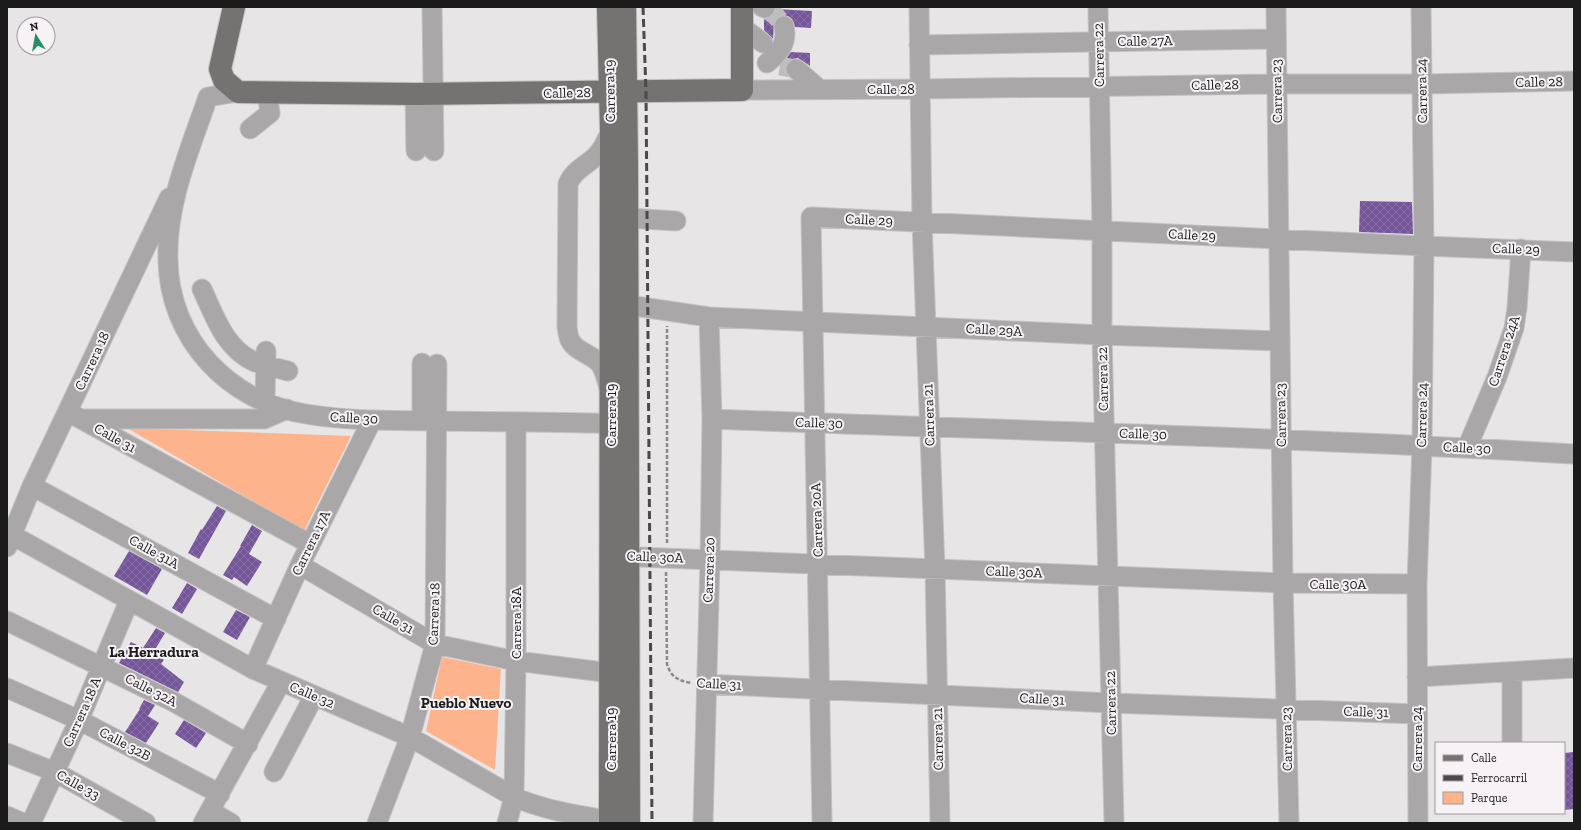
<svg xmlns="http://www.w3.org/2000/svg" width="1581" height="830" viewBox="0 0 1581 830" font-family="'Zilla Slab',serif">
<defs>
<pattern id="building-cross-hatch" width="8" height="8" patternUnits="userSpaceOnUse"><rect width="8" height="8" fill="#76569b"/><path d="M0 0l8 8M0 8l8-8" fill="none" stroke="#876fa3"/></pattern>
</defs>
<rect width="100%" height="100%" fill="#e8e5e7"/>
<!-- park -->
<path fill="#fdb38c" d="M127 428 351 436 304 531Z
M442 657 501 669 495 770 426 731Z"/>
<!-- building -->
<path fill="url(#building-cross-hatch)" d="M776 9 812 11 811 28 795 27 792 19 788 16 782 15 777 18 774 22 773 39 764 30V19L772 16Z
M791 52 810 53V66L798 58 793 59 788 62 785 68H780V66Z
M1360 201 1412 202 1413 234 1359 232Z
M217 506 226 511 199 559 188 553 201 529 202 530Z
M252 525 262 531 249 554 262 562 247 586 234 577 232 580 223 575 241 546H240Z
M129 551 162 569 147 595 114 576Z
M187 583 197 589 182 614 172 608Z
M236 610 250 617 237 640 223 632Z
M156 628 165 633 153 653 164 660 161 664 184 682 178 692 119 663 131 642 143 648Z
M144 700 155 705 148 716 159 723 146 743 125 732 140 709H139Z
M184 720 206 733 196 748 175 734Z
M1574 752V809L1564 810V753Z"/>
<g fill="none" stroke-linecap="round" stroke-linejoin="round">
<!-- minor-tunnel -->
<path stroke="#bfbdbe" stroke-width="19" stroke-dasharray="19 10" stroke-linecap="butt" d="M765 8 776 16 784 26
M780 66 796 69"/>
<!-- minor casing -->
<g stroke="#c3c1c2" stroke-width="21">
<path id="minor" d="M432 7 434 151
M762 7 765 8
M919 7 922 222 935 569 940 823
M1098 7 1102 231V335L1114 823
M1276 7 1283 583 1289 823
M742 27 763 43
M919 45 1276 39
M767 63C779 53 788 43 784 26
M796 69 820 90
M742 90 919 89 1277 84H1422L1574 81
M238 92 208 97C190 149 166 204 168 260 169 339 229 402 306 414 352 422 400 420 446 421 506 422 566 422 625 424
M415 94 416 151
M250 129 270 113 267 92
M628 218 676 221
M202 289C215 317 225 349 255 362 265 366 277 368 288 371
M628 305 709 317 1102 335 1280 341
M422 363V421
M609 388C607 381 605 372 601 365 593 354 578 353 571 342 568 338 568 332 567 327L568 184C573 171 585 166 595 157 603 150 607 140 611 130
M265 402 266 351
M68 412 310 544
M83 419H264L287 409
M712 419C999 430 1287 437 1574 454
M1467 448 1497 377 1514 328 1517 308 1521 249
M32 486 276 619
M12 535 253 669 410 737 514 797C548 812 586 816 623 823
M7 547 32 486 169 198
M613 556 1283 583 1417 584
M300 565 435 644 516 661 611 673
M7 621 174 702 248 744
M253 669 300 565 372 420
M1512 672V743
M1417 677 1574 668
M706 684 1111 703 1417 714
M7 688 79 720 220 794
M7 753 55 772 146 823
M274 772 314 696
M210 811 231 823
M7 816 23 823
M31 823 79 720 129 601
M203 823 281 682
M377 823 410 737 435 644 437 364
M507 823 514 797 516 661V422
M703 823 710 560 712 419 709 317
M822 823 811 217 1424 246 1574 252
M1418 823 1417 584 1422 446 1424 246 1421 7"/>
</g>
<!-- major casing -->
<g stroke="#c3c1c2" stroke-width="24">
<path id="major" d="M234 7 220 69 224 80 238 92 415 94 742 90V7
M608 7 611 130 610 823
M625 7 627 166 629 823"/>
</g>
<!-- path -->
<path stroke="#8a8889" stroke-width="2.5" stroke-dasharray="4 2" stroke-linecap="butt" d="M667 543V326
M666 572 667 664C671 677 677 680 691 683"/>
<!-- minor -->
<use href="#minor" stroke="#a9a7a7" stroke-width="19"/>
<!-- major -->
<use href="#major" stroke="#757272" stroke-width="22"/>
<!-- rail -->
<path stroke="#4b494a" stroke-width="3" stroke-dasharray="8 4" stroke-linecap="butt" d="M643 7 646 92 652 823"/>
</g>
<g text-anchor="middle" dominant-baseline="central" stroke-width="4" stroke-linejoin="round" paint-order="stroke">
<!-- street labels -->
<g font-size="14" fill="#1c1b1c" stroke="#f6f2f5">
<text transform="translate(1145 41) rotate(-1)">Calle 27A</text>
<text transform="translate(1099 55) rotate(-91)">Carrera 22</text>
<text transform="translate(1539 82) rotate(-1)">Calle 28</text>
<text transform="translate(1215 85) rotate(-1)">Calle 28</text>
<text x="891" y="89">Calle 28</text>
<text transform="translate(610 91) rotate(-91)">Carrera 19</text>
<text transform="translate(1277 91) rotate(-91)">Carrera 23</text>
<text transform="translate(1422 91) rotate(-91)">Carrera 24</text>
<text transform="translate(567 93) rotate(-1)">Calle 28</text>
<text transform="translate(869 220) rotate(3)">Calle 29</text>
<text transform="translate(1192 235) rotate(3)">Calle 29</text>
<text transform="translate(1516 249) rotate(2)">Calle 29</text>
<text transform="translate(994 330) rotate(3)">Calle 29A</text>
<text transform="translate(1504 351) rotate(-72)">Carrera 24A</text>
<text transform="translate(92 361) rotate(-65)">Carrera 18</text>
<text transform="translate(1103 379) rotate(-91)">Carrera 22</text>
<text transform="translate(611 415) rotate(-90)">Carrera 19</text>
<text transform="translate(929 415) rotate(-92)">Carrera 21</text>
<text transform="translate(1281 415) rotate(-91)">Carrera 23</text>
<text transform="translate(1422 415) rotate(-89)">Carrera 24</text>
<text transform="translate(354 418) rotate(3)">Calle 30</text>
<text transform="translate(819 423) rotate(2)">Calle 30</text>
<text transform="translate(1143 434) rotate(2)">Calle 30</text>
<text transform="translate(115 438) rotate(29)">Calle 31</text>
<text transform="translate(1467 448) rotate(3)">Calle 30</text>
<text transform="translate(817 520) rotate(-92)">Carrera 20A</text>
<text transform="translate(311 543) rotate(-64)">Carrera 17A</text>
<text transform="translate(154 552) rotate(29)">Calle 31A</text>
<text transform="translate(655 557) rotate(2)">Calle 30A</text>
<text transform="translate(709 570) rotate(-88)">Carrera 20</text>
<text transform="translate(1014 572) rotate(2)">Calle 30A</text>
<text x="1338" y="584">Calle 30A</text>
<text transform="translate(434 614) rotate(-88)">Carrera 18</text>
<text transform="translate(393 619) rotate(30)">Calle 31</text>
<text transform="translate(516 623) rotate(-90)">Carrera 18A</text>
<text transform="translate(719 684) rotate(3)">Calle 31</text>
<text transform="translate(151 690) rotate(27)">Calle 32A</text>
<text transform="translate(312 695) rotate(23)">Calle 32</text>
<text transform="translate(1042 699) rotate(3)">Calle 31</text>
<text transform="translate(1111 703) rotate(-91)">Carrera 22</text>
<text transform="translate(82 712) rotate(-66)">Carrera 18 A</text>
<text transform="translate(1366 712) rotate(2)">Calle 31</text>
<text transform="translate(611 739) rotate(-90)">Carrera 19</text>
<text transform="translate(938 739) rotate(-91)">Carrera 21</text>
<text transform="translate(1287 739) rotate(-91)">Carrera 23</text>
<text transform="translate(1417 739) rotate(-90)">Carrera 24</text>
<text transform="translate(125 744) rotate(28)">Calle 32B</text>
<text transform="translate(78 785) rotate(29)">Calle 33</text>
</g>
<!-- neighbourhood labels -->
<g font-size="15" font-weight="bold" fill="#1c1b1c" stroke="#f6f2f5">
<text x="154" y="652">La Herradura</text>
<text x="466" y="703">Pueblo Nuevo</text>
</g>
</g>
<!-- border -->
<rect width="1581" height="830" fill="none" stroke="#1c1b1c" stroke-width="16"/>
<!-- legend -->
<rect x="1435" y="742" width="130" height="72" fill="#f6f2f5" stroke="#9f9c9e"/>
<rect x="1443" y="755" width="20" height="6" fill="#757272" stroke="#9f9c9e"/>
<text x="1471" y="762" font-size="12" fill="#1c1b1c">Calle</text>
<rect x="1443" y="775" width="20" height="6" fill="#4b494a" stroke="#9f9c9e"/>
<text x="1471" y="782" font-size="12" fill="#1c1b1c">Ferrocarril</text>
<rect x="1443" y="792" width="20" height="12" fill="#fdb38c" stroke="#9f9c9e"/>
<text x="1471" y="802" font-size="12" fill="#1c1b1c">Parque</text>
<!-- north arrow -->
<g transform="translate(36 36) rotate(349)"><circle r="19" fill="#f6f2f5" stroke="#9f9c9e"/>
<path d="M0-3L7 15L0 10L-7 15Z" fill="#288e69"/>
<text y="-6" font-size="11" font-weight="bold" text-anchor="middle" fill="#1c1b1c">N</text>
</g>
</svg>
